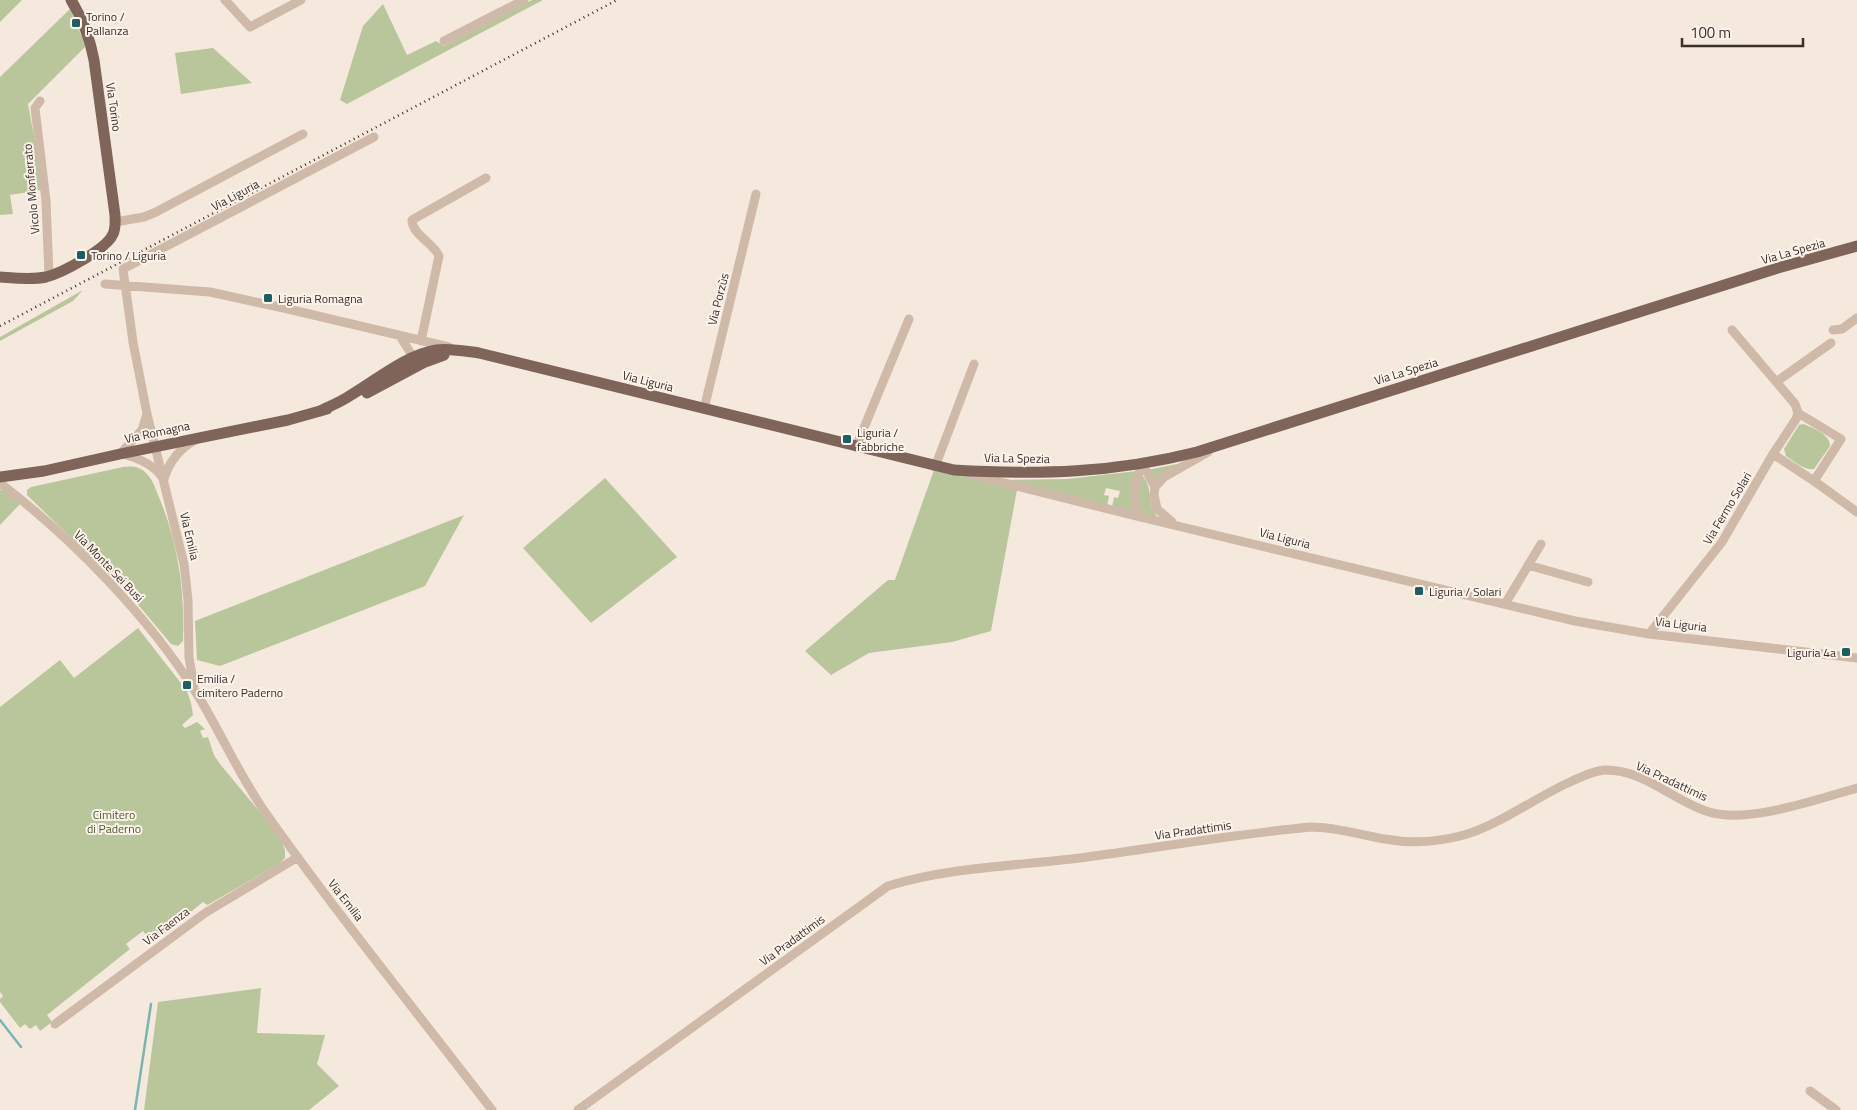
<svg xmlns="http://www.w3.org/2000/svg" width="1857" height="1110" viewBox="0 0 1857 1110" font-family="'Titillium Web',sans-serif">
<rect width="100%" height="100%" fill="#f5e9de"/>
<!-- green -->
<path fill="#b9c69c" d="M0 0H22L0 22Z
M532 0H543L347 104 340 100 363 26 383 4 407 55 436 41 444 46Z
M70 9 86 46 28 104 38 158 41 190 10 195 13 214 0 215V77Z
M213 48 252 83 181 94 175 53Z
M83 290 73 301 0 341V337Z
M1803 424C1812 427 1831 435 1830 446L1814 469C1804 471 1794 461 1786 456L1784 449 1799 425Z
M1177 464 1179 465 1155 482 1147 470Z
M123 467C132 466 138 466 145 472 152 478 155 487 158 495 178 541 185 591 183 641L178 646 171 644 130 595 27 495V490L31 487Z
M935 467 1017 490 991 631 952 642 869 653 831 675 805 651 888 580H895Z
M1137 471 1131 492 1133 512 1112 507 1114 497 1118 498 1120 491 1106 488 1104 495 1109 496 1107 506 1000 480 1067 479Z
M1142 475C1154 489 1146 500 1157 517L1142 514 1137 493Z
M605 478 677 557 591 623 523 548Z
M0 490 12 492 22 502 0 525Z
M464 515 425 586 220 666 197 660 195 621Z
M138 628 187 691 191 703 193 715 182 725 185 728 197 722 205 729 200 731 203 738 208 737 214 755 220 764 278 834 285 850V858L280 863 211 903 207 905 203 902 152 943 143 931 126 944 130 949 47 1015 52 1022 40 1031 36 1025 30 1029 25 1024 20 1028 0 1002V999L3 996 0 992V707L60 660 74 678Z
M261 988 257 1033 325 1035 317 1064 339 1086 309 1110H144L158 1002Z"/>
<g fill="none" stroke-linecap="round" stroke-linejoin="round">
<!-- stream -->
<path stroke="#7ab5b5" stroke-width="2.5" d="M0 1020 21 1047
M135 1110 151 1004"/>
<!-- minor -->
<path stroke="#cfb9a8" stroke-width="9" d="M225 0 250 27 301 0
M444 41 524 0
M40 101 35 108 46 201 49 276
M115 222 144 217 156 212 303 134
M105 284 210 292 288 309 449 347
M1833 330 1842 329 1857 318
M400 336 413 357 417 360
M421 341 439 256C434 243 412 235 412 220L486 178
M1776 382 1831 343
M704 409 756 194
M1798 413 1841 439 1814 481
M856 447 909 319
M120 454 142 430 147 414
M123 454C138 458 153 464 162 477
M1773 454 1814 481 1857 512
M1142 463 1155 487 1154 495 1157 509 1172 522
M935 467 974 364
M969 474 1140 517 1575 621 1649 634 1857 658
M164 479C169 462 179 449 195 440
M0 483C72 538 149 617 197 694 221 733 239 775 265 812 337 914 416 1011 492 1110
M1155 487 1164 477 1208 452
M1140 517C1131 499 1136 482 1142 463
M1528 565 1588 582
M1505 604 1541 544
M1649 634 1722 542 1773 454 1796 419 1798 413 1795 404 1732 330
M194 685 189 658 188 600 184 564 147 414 133 342 123 269 374 137
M55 1024 205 913 298 857
M1810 1091 1836 1110
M578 1110 888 886C950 867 1016 866 1080 858 1157 848 1234 834 1311 827 1336 827 1361 835 1385 839 1412 844 1438 842 1464 835 1499 825 1538 796 1572 781 1583 776 1593 771 1604 770 1644 769 1673 801 1709 812 1748 824 1818 799 1857 788"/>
<!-- major -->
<path stroke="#7f6459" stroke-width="11" d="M0 277C15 278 31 280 46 277 62 273 107 249 113 234 116 228 115 221 115 215L94 60C90 39 83 19 71 0
M367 393 425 362 444 355
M320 411C330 406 341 402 351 395 378 379 404 356 436 350 450 348 465 351 479 353L954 470C1039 475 1114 473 1197 452L1778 268 1857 246
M0 477 44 471 120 454 288 420 327 409"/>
<!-- rail -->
<path stroke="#3b2e29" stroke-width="2.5" stroke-dasharray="1 4" stroke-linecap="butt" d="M0 326 617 0"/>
</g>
<!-- markers -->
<g fill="#1a5f62" stroke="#fcf4eb" stroke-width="2">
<rect x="71" y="18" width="10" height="10" rx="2.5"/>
<rect x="76" y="250" width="10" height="10" rx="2.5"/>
<rect x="263" y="293" width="10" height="10" rx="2.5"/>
<rect x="842" y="434" width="10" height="10" rx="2.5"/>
<rect x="1414" y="586" width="10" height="10" rx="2.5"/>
<rect x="1841" y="647" width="10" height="10" rx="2.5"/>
<rect x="182" y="680" width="10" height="10" rx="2.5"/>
</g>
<g text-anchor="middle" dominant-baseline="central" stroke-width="4" stroke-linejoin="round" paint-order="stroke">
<!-- poi labels -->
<g font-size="12" fill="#3b2e29" stroke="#fcf4eb" text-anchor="start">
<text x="86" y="16">Torino /<tspan x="86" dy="14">Pallanza</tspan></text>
<text x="91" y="255">Torino / Liguria</text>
<text x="278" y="298">Liguria Romagna</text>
<text x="857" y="432">Liguria /<tspan x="857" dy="14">fabbriche</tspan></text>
<text x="1429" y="591">Liguria / Solari</text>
<text x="1836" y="652" text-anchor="end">Liguria 4a</text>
<text x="197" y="678">Emilia /<tspan x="197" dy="14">cimitero Paderno</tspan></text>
</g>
<!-- street labels -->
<g font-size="12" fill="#3b2e29" stroke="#fcf4eb">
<text transform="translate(114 107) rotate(82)">Via Torino</text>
<text transform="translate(31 189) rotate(-95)">Vicolo Monferrato</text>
<text transform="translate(235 195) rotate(-28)">Via Liguria</text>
<text transform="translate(1793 251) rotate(-16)">Via La Spezia</text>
<text transform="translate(718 299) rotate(-76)">Via Porzùs</text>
<text transform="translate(1406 371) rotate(-17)">Via La Spezia</text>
<text transform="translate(648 381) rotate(14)">Via Liguria</text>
<text transform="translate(157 432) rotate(-12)">Via Romagna</text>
<text transform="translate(1017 458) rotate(1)">Via La Spezia</text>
<text transform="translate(1727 508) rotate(-59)">Via Fermo Solari</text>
<text transform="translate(190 536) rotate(77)">Via Emilia</text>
<text transform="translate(1285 538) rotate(14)">Via Liguria</text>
<text transform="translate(109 566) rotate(46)">Via Monte Sei Busi</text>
<text transform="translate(1681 624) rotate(7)">Via Liguria</text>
<text transform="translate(1672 781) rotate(25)">Via Pradattimis</text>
<text transform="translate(1193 830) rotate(-8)">Via Pradattimis</text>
<text transform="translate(346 900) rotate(52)">Via Emilia</text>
<text transform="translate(166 926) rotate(-37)">Via Faenza</text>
<text transform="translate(792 940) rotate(-36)">Via Pradattimis</text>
</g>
<!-- park labels -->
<g font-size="12" fill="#4b5c2a" stroke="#fcf4eb">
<text x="114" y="814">Cimitero<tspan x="114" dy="14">di Paderno</tspan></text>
</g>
</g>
<!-- scale -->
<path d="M1682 38v8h121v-8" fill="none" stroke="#3b2e29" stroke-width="2.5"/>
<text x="1690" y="38" font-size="15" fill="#3b2e29" stroke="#fcf4eb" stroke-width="4" paint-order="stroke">100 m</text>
</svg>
